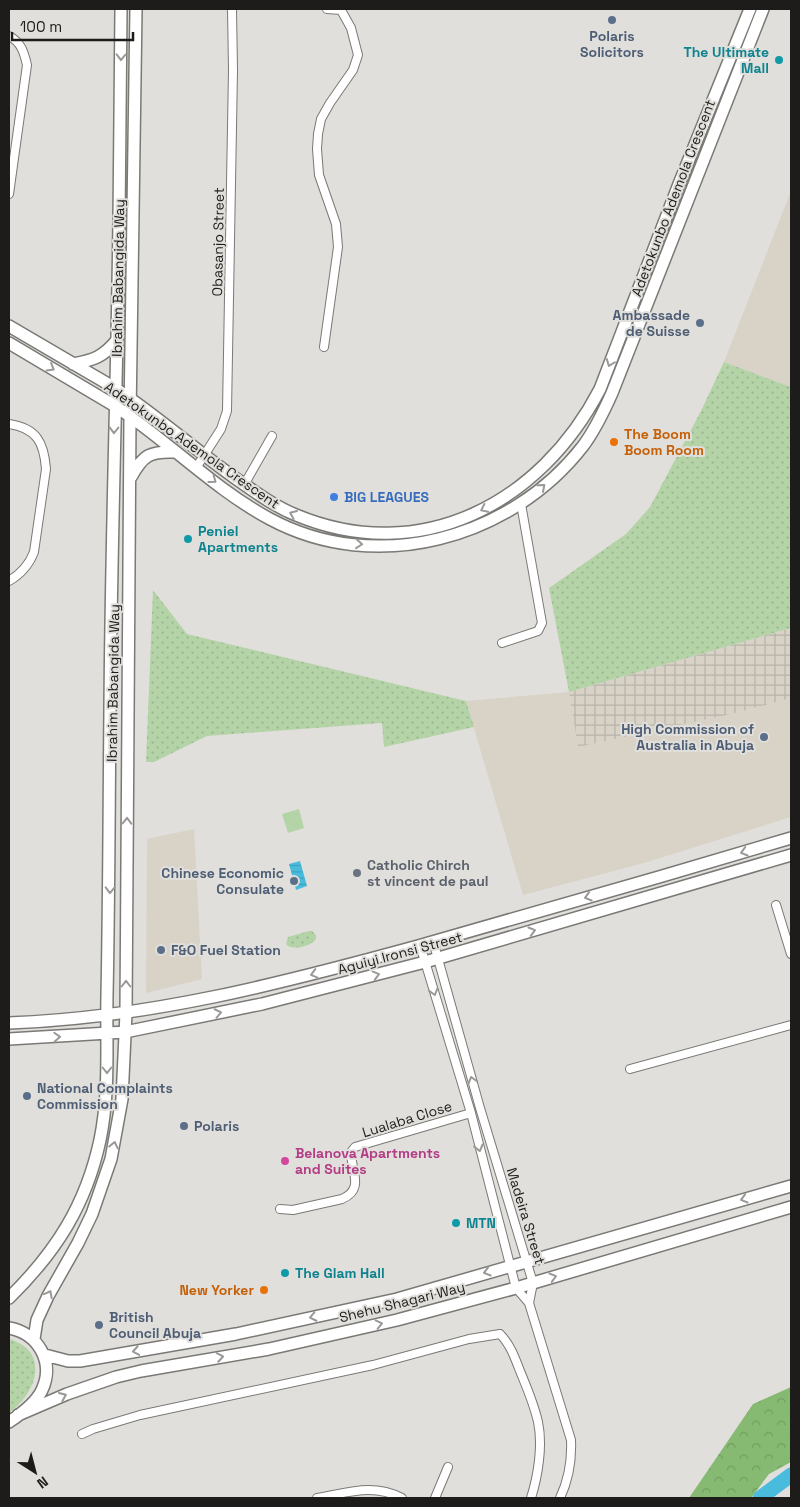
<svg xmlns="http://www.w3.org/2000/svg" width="800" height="1507" viewBox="0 0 800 1507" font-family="'Space Grotesk',sans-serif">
<defs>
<pattern id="industrial-grid" width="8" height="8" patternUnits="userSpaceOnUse" patternTransform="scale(1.25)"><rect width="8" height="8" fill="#d8d2c7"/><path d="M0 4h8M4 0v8" fill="none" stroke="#b9b4aa"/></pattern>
<pattern id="green-dots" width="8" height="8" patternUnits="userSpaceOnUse" patternTransform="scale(1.25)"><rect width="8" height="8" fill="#b4d4a8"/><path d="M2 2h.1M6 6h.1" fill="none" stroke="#9ab590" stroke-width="1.8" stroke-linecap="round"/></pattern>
<pattern id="forest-crowns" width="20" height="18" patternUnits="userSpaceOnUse" patternTransform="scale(1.25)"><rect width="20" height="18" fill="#86b972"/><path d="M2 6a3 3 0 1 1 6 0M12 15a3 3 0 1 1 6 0" fill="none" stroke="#739e62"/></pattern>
<pattern id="water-rules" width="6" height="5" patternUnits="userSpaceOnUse" patternTransform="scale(1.25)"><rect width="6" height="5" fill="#49bbdd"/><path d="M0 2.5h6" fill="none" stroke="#3fa0bd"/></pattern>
</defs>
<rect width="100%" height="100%" fill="#e1dfdb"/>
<!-- built -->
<path fill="#d8d2c7" d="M791 191V387L724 362Z
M569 692 578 747 736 713 791 698V817L644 863 523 895 466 701Z
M194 829 202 979 146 993 147 839Z"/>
<!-- industrial -->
<path fill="url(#industrial-grid)" d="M791 628V698L736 713 578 747 569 692Z"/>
<!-- green -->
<path fill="url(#green-dots)" d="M724 362 791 387V628L569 692 549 588 626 534 650 507 701 411Z
M153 590 187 634 466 701 474 727 384 747 382 723 207 736 154 762H146Z
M309 931H312L316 935V939C311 946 296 950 288 946L286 944 288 937Z
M9 1339C51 1351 37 1393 9 1413Z"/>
<!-- forest -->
<path fill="url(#forest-crowns)" d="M791 1387V1462L769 1474 751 1498H689L753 1404Z"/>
<!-- pitch -->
<path fill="#b4d4a8" d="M299 809 304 828 288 833 282 814Z"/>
<!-- water -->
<path fill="url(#water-rules)" d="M300 861 307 886 296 890 289 864Z"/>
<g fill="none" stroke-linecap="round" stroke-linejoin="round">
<!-- river -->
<path stroke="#49bbdd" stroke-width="15" d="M760 1498 791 1475"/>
<!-- minor casing -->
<g stroke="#7b7975" stroke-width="10">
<path id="minor" d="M9 36C21 42 24 52 27 65L9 194
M324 347 338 247 336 224 319 175 317 149 318 134 321 119 330 103 353 70 358 55 351 28 341 10 327 9
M9 424C37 428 44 443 46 469L34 552C29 565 21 574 9 581
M196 468 221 429 227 411 233 70 232 9
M244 485 272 436
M502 643 538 631 542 623 521 504
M776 905 791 954
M433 941 480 1108 533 1283 529 1303 571 1440C572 1462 569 1479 560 1498
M420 945 471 1113 516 1288 529 1303
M630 1069 791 1025
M280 1209 293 1210 342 1199C365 1189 351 1171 351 1152L355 1147 471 1113
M82 1434 93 1429 140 1415 373 1365 469 1339 500 1334C510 1344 515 1358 520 1371 527 1388 534 1404 538 1422 543 1445 538 1476 531 1498
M317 1498C348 1493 372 1483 402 1498
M435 1498 448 1467"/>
</g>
<!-- secondary casing -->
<g stroke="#7b7975" stroke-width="14">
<path id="secondary" d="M9 326C36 342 64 358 91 374 105 382 119 390 132 400 167 425 200 453 235 478 255 492 274 506 296 515 421 567 541 503 600 389L679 184 750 9
M9 343 115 406C168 441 214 489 270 519 376 576 511 539 583 446 595 430 604 411 612 393L763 9
M73 364C94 360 103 357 117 340
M131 477C143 455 150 451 175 452
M9 1023C149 1018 283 983 418 946 542 911 667 875 791 838
M9 1039 125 1032 262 1004 425 962 791 855
M9 1298C56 1252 86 1205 100 1140 110 1092 106 1043 107 995 109 900 109 805 110 710 111 547 117 384 119 221 120 150 120 79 121 9
M9 1328C38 1333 55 1362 42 1390 36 1403 21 1414 9 1422
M34 1339 37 1320 48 1296 78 1243 92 1214 111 1159 122 1099 126 1013 130 416 136 9
M45 1355 68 1361H80L236 1334 397 1299 791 1186
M18 1415 67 1394 116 1377 141 1371 269 1349 397 1320 516 1288 791 1207"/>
</g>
<!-- minor -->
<use href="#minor" stroke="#fff" stroke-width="8"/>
<!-- secondary -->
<use href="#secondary" stroke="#fff" stroke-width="11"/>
</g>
<!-- one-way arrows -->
<defs><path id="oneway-chevron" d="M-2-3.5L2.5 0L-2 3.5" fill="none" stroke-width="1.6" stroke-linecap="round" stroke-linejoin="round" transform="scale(1.25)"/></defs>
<g stroke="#999998">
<use href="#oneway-chevron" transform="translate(121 57) rotate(91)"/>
<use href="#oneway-chevron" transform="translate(610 363) rotate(111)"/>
<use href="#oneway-chevron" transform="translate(51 368) rotate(31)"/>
<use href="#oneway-chevron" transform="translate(114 430) rotate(91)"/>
<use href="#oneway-chevron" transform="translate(213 480) rotate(36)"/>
<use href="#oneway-chevron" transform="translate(542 487) rotate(-41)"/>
<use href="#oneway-chevron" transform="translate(484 509) rotate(154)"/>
<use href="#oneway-chevron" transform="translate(293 514) rotate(-157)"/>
<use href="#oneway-chevron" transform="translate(359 544) rotate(5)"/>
<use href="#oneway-chevron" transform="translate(127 821) rotate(-89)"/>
<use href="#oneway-chevron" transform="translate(744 852) rotate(164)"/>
<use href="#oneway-chevron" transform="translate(110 890) rotate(91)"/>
<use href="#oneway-chevron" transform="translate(588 897) rotate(163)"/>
<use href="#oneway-chevron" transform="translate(532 931) rotate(-16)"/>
<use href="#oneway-chevron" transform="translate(314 974) rotate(165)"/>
<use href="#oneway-chevron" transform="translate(376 975) rotate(-15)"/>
<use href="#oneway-chevron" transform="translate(126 984) rotate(-90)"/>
<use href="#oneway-chevron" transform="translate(434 992) rotate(73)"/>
<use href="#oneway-chevron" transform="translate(218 1013) rotate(-12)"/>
<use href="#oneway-chevron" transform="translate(57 1037) rotate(-3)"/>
<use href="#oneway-chevron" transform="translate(107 1070) rotate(90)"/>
<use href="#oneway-chevron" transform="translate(472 1080) rotate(-106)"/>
<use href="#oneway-chevron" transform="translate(114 1145) rotate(-78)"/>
<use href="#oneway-chevron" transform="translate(479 1148) rotate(76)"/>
<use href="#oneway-chevron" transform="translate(744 1199) rotate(164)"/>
<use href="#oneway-chevron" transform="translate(487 1272) rotate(164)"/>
<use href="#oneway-chevron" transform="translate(553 1277) rotate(-16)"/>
<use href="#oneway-chevron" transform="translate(49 1294) rotate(-62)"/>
<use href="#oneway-chevron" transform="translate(313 1317) rotate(168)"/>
<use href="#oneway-chevron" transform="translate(379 1324) rotate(-13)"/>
<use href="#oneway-chevron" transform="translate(136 1351) rotate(170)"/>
<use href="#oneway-chevron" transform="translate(220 1357) rotate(-10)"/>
<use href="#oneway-chevron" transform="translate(63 1396) rotate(-23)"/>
</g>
<!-- markers -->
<g fill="#5c6f8a" stroke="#e1dfdb" stroke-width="2">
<circle cx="612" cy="20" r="5"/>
<circle cx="700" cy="323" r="5"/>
<circle cx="764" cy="737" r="5"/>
<circle cx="294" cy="881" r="5"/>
<circle cx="161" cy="950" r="5"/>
<circle cx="27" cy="1096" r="5"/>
<circle cx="184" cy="1126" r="5"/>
<circle cx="99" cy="1325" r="5"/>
</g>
<g fill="#0f9aa8" stroke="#e1dfdb" stroke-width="2">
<circle cx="779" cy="60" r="5"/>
<circle cx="188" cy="539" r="5"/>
<circle cx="456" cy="1223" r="5"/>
<circle cx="285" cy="1273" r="5"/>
</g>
<g fill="#e8710a" stroke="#e1dfdb" stroke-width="2">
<circle cx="614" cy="442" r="5"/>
<circle cx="264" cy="1290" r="5"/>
</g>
<circle fill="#3f7fe0" stroke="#e1dfdb" stroke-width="2" cx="334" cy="497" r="5"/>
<circle fill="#6b7280" stroke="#e1dfdb" stroke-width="2" cx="357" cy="873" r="5"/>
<circle fill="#d1479c" stroke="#e1dfdb" stroke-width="2" cx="285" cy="1161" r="5"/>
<g text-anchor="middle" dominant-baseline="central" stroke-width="4" stroke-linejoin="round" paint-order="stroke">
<!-- service labels -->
<g font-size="14" font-weight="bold" fill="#4e5e75" stroke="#e1dfdb" text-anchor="start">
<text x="612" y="36" text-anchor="middle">Polaris<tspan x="612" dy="16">Solicitors</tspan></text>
<text x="690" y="315" text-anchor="end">Ambassade<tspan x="690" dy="16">de Suisse</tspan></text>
<text x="754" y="729" text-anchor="end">High Commission of<tspan x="754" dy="16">Australia in Abuja</tspan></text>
<text x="284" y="873" text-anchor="end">Chinese Economic<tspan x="284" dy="16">Consulate</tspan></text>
<text x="171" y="950">F&amp;O Fuel Station</text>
<text x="37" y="1088">National Complaints<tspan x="37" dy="16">Commission</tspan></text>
<text x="194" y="1126">Polaris</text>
<text x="109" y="1317">British<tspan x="109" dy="16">Council Abuja</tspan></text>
</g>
<!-- culture labels -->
<g font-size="14" font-weight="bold" fill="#0d838f" stroke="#e1dfdb" text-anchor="start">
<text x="769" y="52" text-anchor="end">The Ultimate<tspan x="769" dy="16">Mall</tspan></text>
<text x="198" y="531">Peniel<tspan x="198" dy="16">Apartments</tspan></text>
<text x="466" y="1223">MTN</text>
<text x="295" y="1273">The Glam Hall</text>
</g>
<!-- street labels -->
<g font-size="14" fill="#1d1c1a" stroke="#e1dfdb">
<text transform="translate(673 198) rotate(-69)">Adetokunbo Ademola Crescent</text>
<text transform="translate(218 242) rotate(-89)">Obasanjo Street</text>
<text transform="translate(118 278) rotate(-89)">Ibrahim Babangida Way</text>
<text transform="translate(192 445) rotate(35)">Adetokunbo Ademola Crescent</text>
<text transform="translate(113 683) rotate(-89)">Ibrahim Babangida Way</text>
<text transform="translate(400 953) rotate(-15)">Aguiyi Ironsi Street</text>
<text transform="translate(407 1119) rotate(-17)">Lualaba Close</text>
<text transform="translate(526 1216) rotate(73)">Madeira Street</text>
<text transform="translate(402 1302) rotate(-14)">Shehu Shagari Way</text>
</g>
<!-- food labels -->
<g font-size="14" font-weight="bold" fill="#c56008" stroke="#e1dfdb" text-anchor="start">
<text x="624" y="434">The Boom<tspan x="624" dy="16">Boom Room</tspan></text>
<text x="254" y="1290" text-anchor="end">New Yorker</text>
</g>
<!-- shop labels -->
<g font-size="14" font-weight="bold" fill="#366cbe" stroke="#e1dfdb" text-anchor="start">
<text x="344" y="497">BIG LEAGUES</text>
</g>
<!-- worship labels -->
<g font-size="14" font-weight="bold" fill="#5b616d" stroke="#e1dfdb" text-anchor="start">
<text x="367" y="865">Catholic Chirch<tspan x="367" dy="16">st vincent de paul</tspan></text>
</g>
<!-- hotel labels -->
<g font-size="14" font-weight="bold" fill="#b23c85" stroke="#e1dfdb" text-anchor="start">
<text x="295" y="1153">Belanova Apartments<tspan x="295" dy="16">and Suites</tspan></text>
</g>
</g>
<!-- border -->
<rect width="800" height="1507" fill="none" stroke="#1d1c1a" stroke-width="20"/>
<!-- north arrow -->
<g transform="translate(35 1472) rotate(144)" stroke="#e1dfdb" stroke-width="4" paint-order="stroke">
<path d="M0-4L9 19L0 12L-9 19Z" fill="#1d1c1a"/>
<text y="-8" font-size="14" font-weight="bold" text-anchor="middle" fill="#1d1c1a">N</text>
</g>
<!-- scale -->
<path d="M12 32v8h121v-8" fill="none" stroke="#1d1c1a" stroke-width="2.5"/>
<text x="20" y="32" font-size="15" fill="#1d1c1a" stroke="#e1dfdb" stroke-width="4" paint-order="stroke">100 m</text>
</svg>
